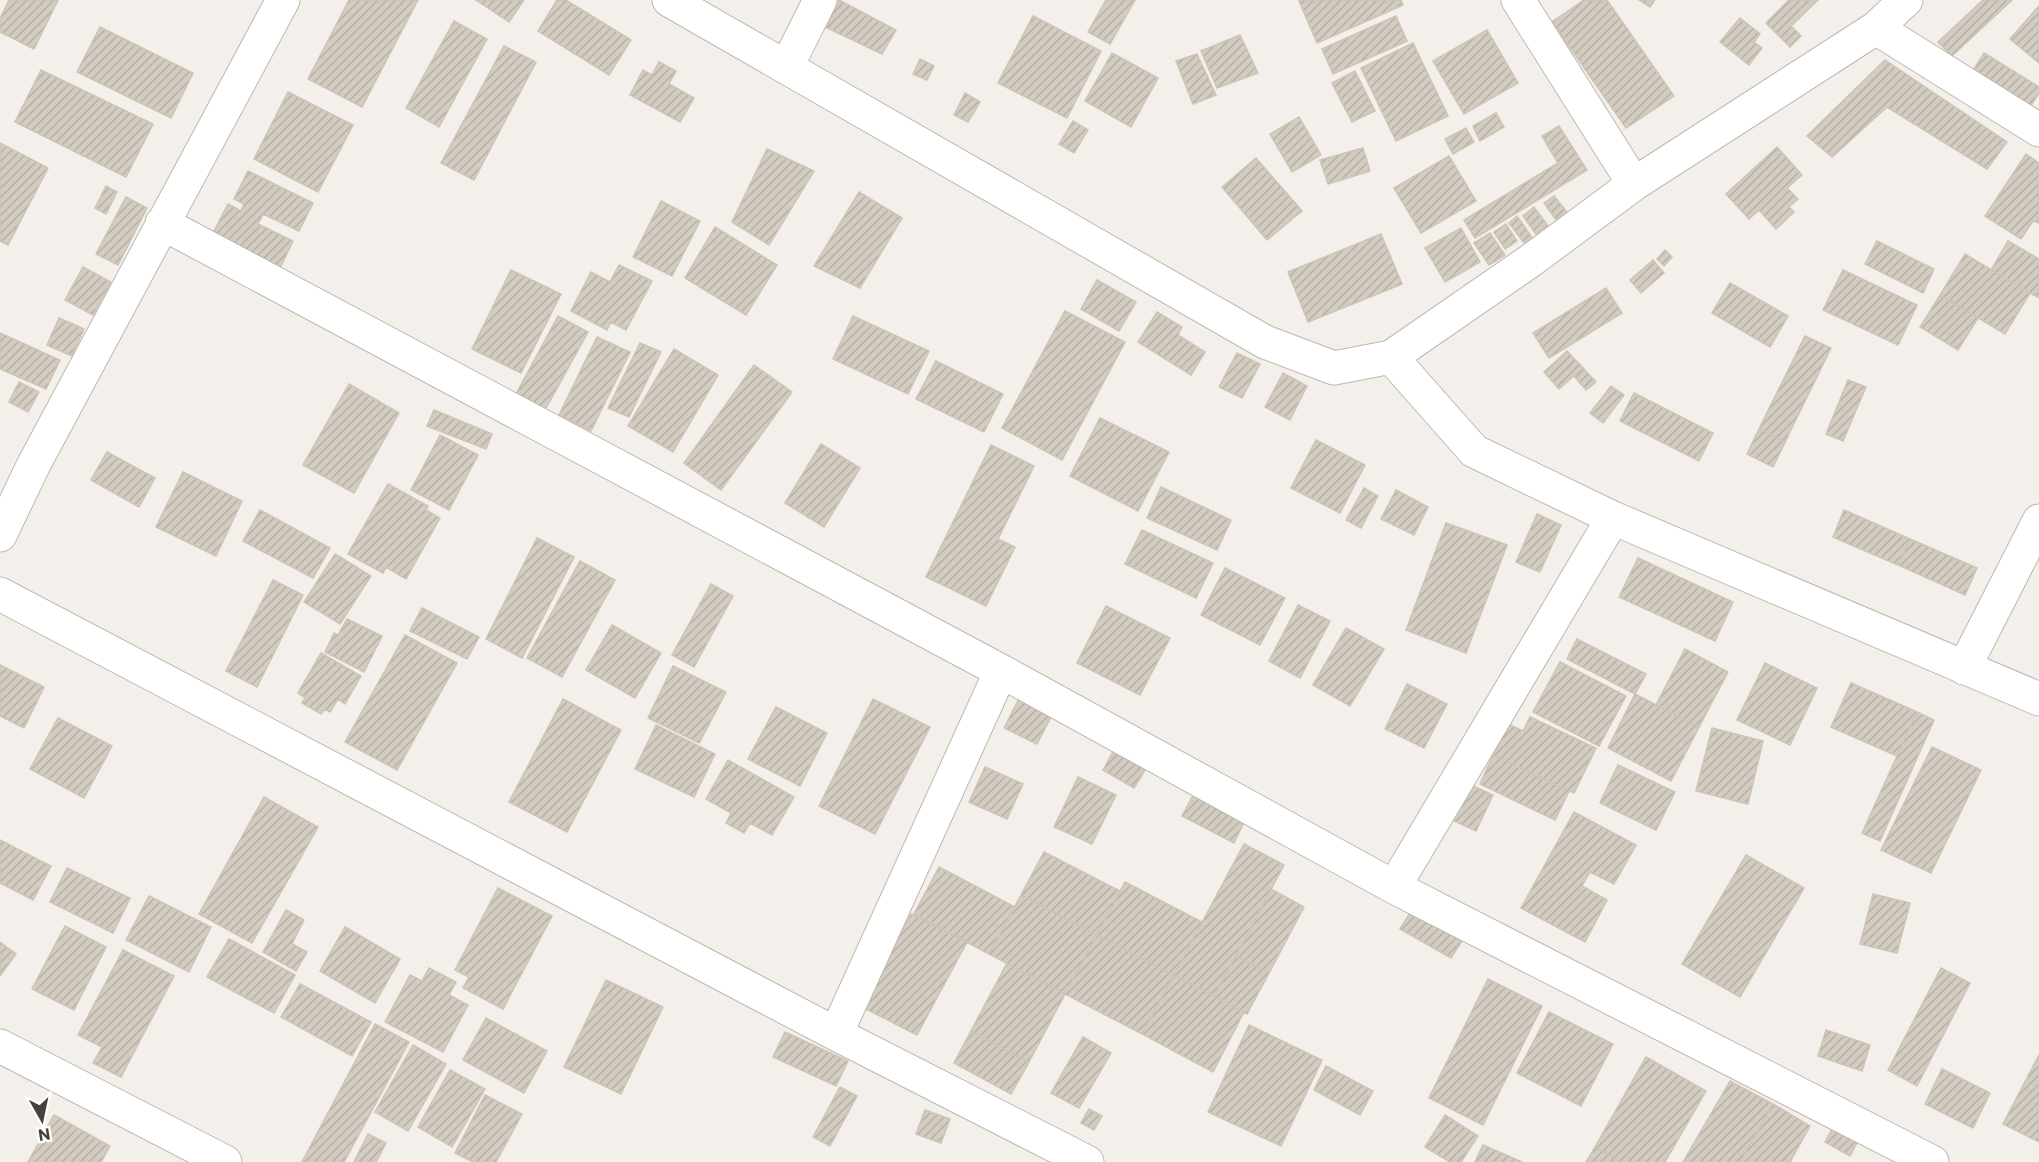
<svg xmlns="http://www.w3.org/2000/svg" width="2039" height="1162" viewBox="0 0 2039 1162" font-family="Commissioner,sans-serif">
<defs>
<pattern id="building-hatch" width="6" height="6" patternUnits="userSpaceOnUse" patternTransform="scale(1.5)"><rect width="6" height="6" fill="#d4ccc1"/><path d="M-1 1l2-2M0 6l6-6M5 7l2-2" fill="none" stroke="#b7b0a7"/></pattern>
</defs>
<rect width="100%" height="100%" fill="#f3f0eb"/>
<!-- building -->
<path fill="url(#building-hatch)" stroke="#cec3b5" stroke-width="1.5" d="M9 0H58L34 49 0 32V19Z
M349 0H418L362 107 308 79Z
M476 0H524L509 22Z
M557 0H566L631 40 609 75 538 31Z
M839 0 896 30 882 54 825 27Z
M1106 0H1135L1110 44 1088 32Z
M1302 0H1401L1403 5 1317 43 1299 1Z
M1584 0H1607L1674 96 1626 128 1552 22Z
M1639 0H1655L1650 7Z
M1789 0H1818L1791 26 1801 36 1790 47 1766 23Z
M1983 0H2012L1952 56 1938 42Z
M2039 6V63L2010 39Z
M1033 16 1101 51 1067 118 998 83Z
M1396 16 1407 41 1333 74 1322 49Z
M1740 18 1760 34 1754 42 1762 48 1749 65 1720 42Z
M454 21 487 39 439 127 406 108Z
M100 27 193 73 171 118 77 72Z
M1487 30 1518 83 1464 114 1433 61Z
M1240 35 1258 73 1217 88 1201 51Z
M1413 43 1448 116 1396 141 1361 68Z
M504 46 536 62 474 180 441 163Z
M1112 53 1158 78 1131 127 1085 101Z
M1984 53 2039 87V93L2030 107 1972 72Z
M1197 54 1216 95 1193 104 1176 61Z
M920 59 934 66 927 80 913 74Z
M1885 60 2007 142 1987 169 1887 107 1832 157 1807 136Z
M659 62 676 71 669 84 694 98 680 122 630 95 643 70 652 75Z
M41 70 153 124 126 177 15 122Z
M1355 71 1375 111 1352 122 1332 83Z
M288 92 353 125 318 192 254 159Z
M965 93 980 102 968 122 954 115Z
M1496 113 1504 127 1480 141 1473 126Z
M1299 117 1321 155 1292 172 1270 134Z
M1073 121 1088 130 1074 153 1059 144Z
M1559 126 1587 170 1475 238 1464 220 1558 163 1542 136Z
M1466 128 1474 142 1453 154 1445 139Z
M0 143 48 168 8 245 0 241Z
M1777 147 1802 175 1787 188 1798 199 1789 207 1794 212 1776 229 1759 210 1749 219 1726 194Z
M1363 148 1370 171 1328 184 1320 160Z
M767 149 814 171 769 245 732 222Z
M2026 154 2039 163V223L2033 221 2021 239 1985 216Z
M1449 156 1476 201 1421 233 1394 188Z
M1256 158 1302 211 1267 240 1222 187Z
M248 171 313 203 299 231 263 214 258 224 293 241 279 270 211 237 228 204 241 211 244 204 234 199Z
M106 186 117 192 106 214 95 208Z
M859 192 902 218 860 288 814 266Z
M1554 196 1567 212 1556 220 1544 203Z
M126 197 147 208 118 265 96 254Z
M661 201 700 221 672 276 633 257Z
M1534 207 1548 226 1536 234 1523 216Z
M1517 216 1533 239 1525 244 1509 223Z
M1506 224 1517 241 1505 249 1494 232Z
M715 227 777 265 746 315 685 278Z
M1461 228 1480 262 1445 282 1425 248Z
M1490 233 1505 255 1489 265 1474 243Z
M1381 234 1402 284 1308 322 1288 272Z
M1877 241 1934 269 1923 293 1865 264Z
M2008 241 2039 259V298L1991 270Z
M1665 250 1672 257 1664 266 1657 259Z
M1965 254 2030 293 2005 334 1940 295Z
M1653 260 1664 273 1641 293 1630 280Z
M619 265 652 281 626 330 611 322 607 330 571 311 591 272 610 282Z
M83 267 111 282 93 315 65 300Z
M511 270 561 294 521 373 472 349Z
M1843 270 1917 305 1898 345 1823 310Z
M1097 280 1136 302 1119 331 1081 309Z
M1730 283 1788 316 1770 347 1712 313Z
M1606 288 1622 313 1549 358 1533 333Z
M1940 295 1978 318 1958 350 1920 327Z
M1065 311 1125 342 1062 460 1002 428Z
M1157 312 1182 327 1178 335 1205 352 1191 375 1138 342Z
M558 316 588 332 545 410 516 394Z
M853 316 929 351 908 394 833 359Z
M59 318 84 329 72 356 47 345Z
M0 333 60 360 46 389 0 369Z
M1805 336 1831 348 1785 442 1759 429Z
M597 337 630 352 591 431 559 415Z
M640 343 661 352 629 417 608 408Z
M674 349 718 375 673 452 628 426Z
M1567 351 1583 368 1559 389 1544 372Z
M1237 353 1260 364 1242 398 1219 387Z
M936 361 1003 394 984 432 916 399Z
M754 365 792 392 721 490 684 463Z
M1583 368 1596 382 1586 390 1574 376Z
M1283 373 1307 386 1290 420 1265 407Z
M1848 380 1866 387 1843 441 1826 434Z
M19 382 39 392 28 412 9 402Z
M349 384 399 413 354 493 303 465Z
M1611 386 1624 395 1603 423 1590 413Z
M1634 393 1713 433 1699 461 1620 421Z
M434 410 492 434 486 449 427 426Z
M1100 418 1169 452 1138 511 1070 476Z
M1759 429 1785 442 1773 467 1747 454Z
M440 435 478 455 449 510 411 490Z
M1316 440 1365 465 1340 513 1291 488Z
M821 444 860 468 824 527 785 503Z
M991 445 1034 466 998 539 1015 547 986 606 926 577Z
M107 452 155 478 139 507 91 480Z
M183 472 242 501 216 556 156 527Z
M388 484 428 506 426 510 440 518 406 579 386 567 383 573 348 554Z
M1161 487 1231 520 1217 550 1147 518Z
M1364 488 1378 496 1361 528 1346 520Z
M1396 490 1428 507 1414 535 1381 519Z
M260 510 330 548 313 578 243 541Z
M1844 510 1910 539 1898 565 1833 537Z
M1537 514 1561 525 1540 572 1516 562Z
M1446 523 1507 545 1466 653 1406 630Z
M1142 530 1213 563 1196 598 1125 564Z
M537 538 574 557 522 658 486 639Z
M1910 539 1977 568 1965 595 1898 565Z
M335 554 371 576 340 624 304 602Z
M1638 558 1733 602 1715 641 1619 597Z
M580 561 615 580 562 677 527 658Z
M1225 568 1285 598 1260 645 1201 615Z
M273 580 303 595 257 687 226 671Z
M711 584 733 596 694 667 672 655Z
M1298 605 1330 621 1300 678 1269 661Z
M1106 606 1170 638 1140 695 1077 663Z
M422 608 479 637 467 659 410 631Z
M347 619 382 636 364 672 325 652 334 633 338 635Z
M612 625 661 653 635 698 586 670Z
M1346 628 1384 649 1350 706 1313 685Z
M405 635 457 663 397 770 345 742Z
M1577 639 1646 674 1635 694 1567 659Z
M1685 649 1728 672 1699 727 1656 705Z
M321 653 361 676 345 704 338 699 330 712 325 709 321 714 302 703 305 698 298 693Z
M1560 662 1626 696 1599 746 1533 712Z
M1765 663 1817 688 1790 745 1737 720Z
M0 665 44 687 24 728 0 716Z
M673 666 726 692 699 743 648 718Z
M1851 683 1917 712 1897 756 1831 727Z
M1407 684 1447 704 1424 748 1385 729Z
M1635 694 1699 727 1671 781 1608 748Z
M563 699 621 730 567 832 509 802Z
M873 699 930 727 875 834 819 806Z
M1019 699 1052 715 1037 744 1004 728Z
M776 707 827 733 800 786 748 759Z
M1917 712 1934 720 1880 841 1862 833Z
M1530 717 1596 748 1574 793 1493 755 1508 724 1523 731Z
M58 718 112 746 84 798 30 769Z
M656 725 715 754 694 797 635 769Z
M1712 728 1763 741 1748 804 1696 791Z
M1932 747 1981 770 1931 873 1881 850Z
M1115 748 1147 767 1134 788 1103 770Z
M1493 755 1569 791 1555 820 1480 784Z
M728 760 794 797 772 835 750 823 744 833 726 823 731 813 706 799Z
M1618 765 1675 792 1656 830 1600 803Z
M985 767 1023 784 1007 819 969 802Z
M1078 777 1116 795 1092 844 1054 827Z
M1469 784 1493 795 1476 831 1452 820Z
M1196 790 1247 816 1234 843 1182 816Z
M264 797 318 827 252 943 199 914Z
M1574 812 1636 845 1614 884 1590 872 1582 886 1607 900 1585 942 1521 908Z
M0 840 51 866 33 900 0 883Z
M1244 844 1284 865 1214 996 1174 975Z
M1044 852 1120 891 1097 935 1021 895Z
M1746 855 1804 888 1740 997 1682 964Z
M939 867 1015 907 989 954 914 914Z
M67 868 130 898 113 933 50 902Z
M1125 882 1202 922 1174 975 1097 935Z
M498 888 552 916 503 1009 463 988 469 977 455 970Z
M1271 889 1304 907 1269 973 1236 956Z
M1873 894 1910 903 1897 953 1860 944Z
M1021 895 1097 935 1065 994 989 954Z
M149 896 211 927 189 972 126 940Z
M286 910 304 920 292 944 307 952 296 971 263 952Z
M1411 911 1462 941 1451 958 1400 929Z
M911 914 967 942 917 1035 862 1007Z
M65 926 106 947 74 1010 32 989Z
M345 927 400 959 375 1003 320 971Z
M1097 935 1174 975 1142 1034 1065 994Z
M229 939 295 975 274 1013 207 977Z
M0 942 16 954 0 976Z
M123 950 174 976 121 1077 93 1063 102 1047 78 1035Z
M1236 956 1269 973 1247 1014 1214 996Z
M1007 963 1065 994 1029 1062 971 1031Z
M429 968 456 982 449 995 468 1005 443 1052 385 1022 410 975 422 981Z
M1941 968 1970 983 1917 1086 1888 1070Z
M1174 975 1244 1012 1213 1072 1142 1034Z
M1488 979 1542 1006 1483 1125 1429 1098Z
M606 980 663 1007 621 1094 564 1067Z
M300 984 371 1022 352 1056 281 1017Z
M1549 1012 1613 1044 1581 1106 1517 1073Z
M486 1018 547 1051 524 1093 463 1060Z
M375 1024 409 1042 344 1162H302Z
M1249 1025 1322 1060 1281 1146 1208 1112Z
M1826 1030 1870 1045 1862 1071 1818 1056Z
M971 1031 1029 1062 1011 1094 954 1063Z
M785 1032 848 1061 836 1086 773 1057Z
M1083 1037 1111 1053 1079 1108 1051 1093Z
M413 1045 446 1064 408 1131 375 1112Z
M2039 1055V1142L2003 1124Z
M1646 1057 1706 1091 1665 1162H1621L1595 1147Z
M1326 1066 1373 1091 1360 1115 1314 1090Z
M1942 1069 1990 1093 1973 1128 1925 1104Z
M450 1070 485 1089 452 1147 418 1127Z
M1730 1081 1773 1104 1740 1162H1683Z
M840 1087 857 1096 830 1146 813 1137Z
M485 1095 522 1114 496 1162H473L455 1153Z
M1773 1104 1810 1126 1790 1162H1740Z
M1089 1109 1102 1116 1094 1130 1081 1123Z
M925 1110 950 1119 941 1143 916 1134Z
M54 1115 110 1146 101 1162H28Z
M1445 1115 1478 1136 1461 1162H1450L1425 1147Z
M1835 1123 1860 1137 1850 1156 1825 1142Z
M368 1134 386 1143 376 1162H354Z
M1483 1145 1522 1162H1475Z
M1595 1147 1621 1162H1586Z"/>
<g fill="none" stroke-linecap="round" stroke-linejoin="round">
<!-- minor casing -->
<g stroke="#beb8ae" stroke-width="35">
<path id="minor" d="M669 0 1265 342 1334 368 1391 357 1530 261 1634 184 1876 28 1906 0
M1518 0 1634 184
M1876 28 2039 130
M787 66 820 0
M162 223 1001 671 1394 887 1932 1162
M1391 357 1474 451 1613 518 2039 699
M0 535 34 464 283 0
M0 594 836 1034 1087 1162
M1964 668 2039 521
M1394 887 1613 518
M836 1034 1001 671
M0 1046 225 1162"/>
</g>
<!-- minor -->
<use href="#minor" stroke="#fff" stroke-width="33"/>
</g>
<!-- north arrow -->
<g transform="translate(42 1120) rotate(171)" stroke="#ffffff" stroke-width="4.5" paint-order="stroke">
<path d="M0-4.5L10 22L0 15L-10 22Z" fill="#474139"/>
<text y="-9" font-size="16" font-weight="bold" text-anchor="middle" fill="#474139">N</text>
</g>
</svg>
